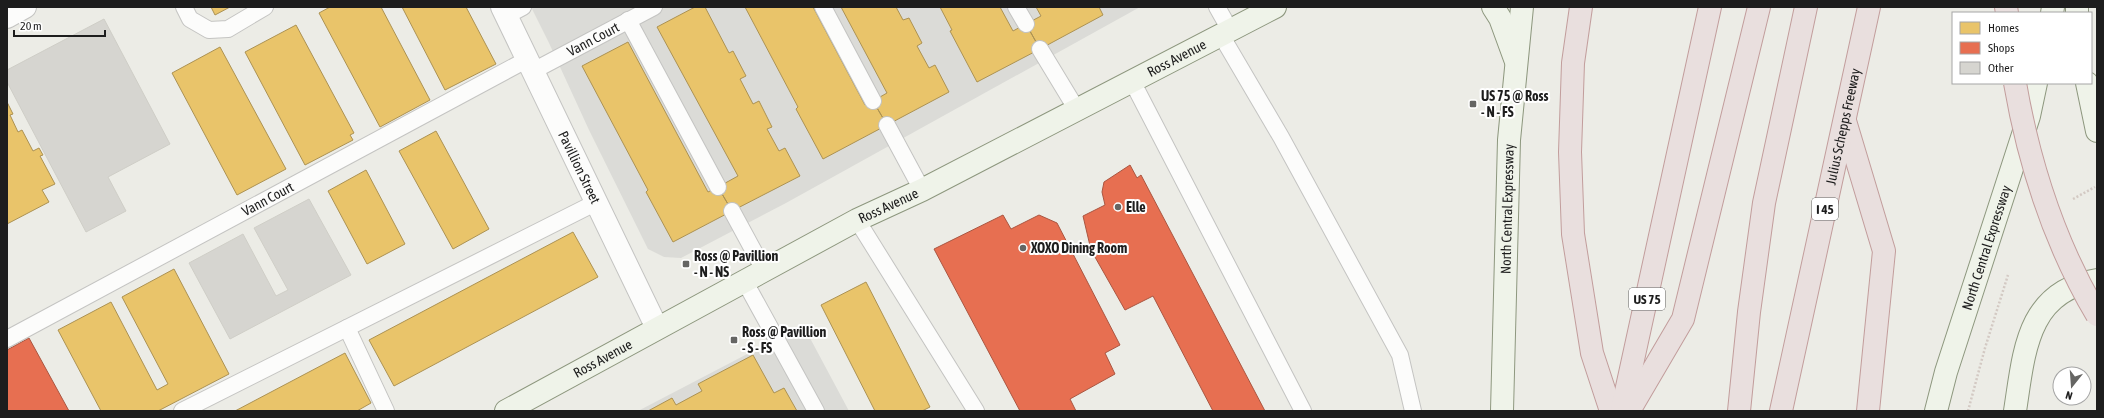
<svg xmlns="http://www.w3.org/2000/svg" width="2104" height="418" viewBox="0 0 2104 418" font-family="'Asap Condensed',sans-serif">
<rect width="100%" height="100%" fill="#ecece6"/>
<!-- residential -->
<path fill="#dbdbd7" d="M531 7H1140L786 203 681 258 664 257 648 249 589 130 549 43Z
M803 325 849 411H638Z"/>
<!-- homes -->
<path fill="#e9c46a" stroke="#ac9253" d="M211 7H230L215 15Z
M330 7H381L430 100 380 127 319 13Z
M402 7H466L496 64 445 90Z
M695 7H705L729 53 733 51 746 76 740 79 753 104 759 101 772 127 767 129 779 151 785 148 800 176 732 211 718 187 738 176 657 27Z
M745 7H813L865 105 873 101 887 125 823 159 796 109 798 107Z
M841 7H896L903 20 909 18 922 43 917 46 929 68 935 65 949 92 887 125 873 101 887 93Z
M940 7H1000L1013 31 1026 24 1040 49 977 82 950 31 952 30Z
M1036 7H1099L1103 15 1040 49 1026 24 1041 16Z
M296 25 354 133 350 135 353 140 305 165 245 52Z
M628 42 708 192 718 187 732 211 673 242 646 192 648 190 582 66Z
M220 47 286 169 237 195 172 73Z
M7 102 13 114 10 115 18 132 22 130 33 151 39 148 43 155 40 156 55 184 42 190 49 202 7 224Z
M436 131 489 229 453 249 399 151Z
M366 170 405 244 367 264 328 191Z
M573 232 598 277 394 386 369 340Z
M174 269 229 374 158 411H101L58 330 111 302 157 390 168 384 122 297Z
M866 282 930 407 922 411H875L821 305Z
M345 353 371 403 357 411H235Z
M753 355 774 393 784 388 797 411H648L672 398 676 405 702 391 698 384Z"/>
<!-- shops -->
<path fill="#e76f51" stroke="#aa5641" d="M1130 165 1137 178 1141 175 1265 411H1213L1153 296 1125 310 1091 250 1083 216 1105 205 1102 192 1104 182Z
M1003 215 1011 229 1039 215 1057 223 1120 345 1105 353 1115 374 1070 399 1076 411H1020L934 249Z
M29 338 69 411H7V350Z"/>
<!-- building -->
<path fill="#d6d5d0" stroke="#cfcec7" d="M104 19 170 144 108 177 126 211 86 232 7 82V70Z
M309 199 351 275 230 339 189 263 243 234 276 296 288 290 254 228Z"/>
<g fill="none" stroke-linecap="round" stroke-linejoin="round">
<!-- lane casing -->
<g stroke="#c4c4c2" stroke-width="18">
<g id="lane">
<path d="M184 7 190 19 209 30 228 29 265 7"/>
<path d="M823 7 873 101"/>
<path d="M1016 7 1026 24"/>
<path d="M1217 7 1230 30"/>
<path d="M506 16 523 7"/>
<path d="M628 20 718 187"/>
<path d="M1221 35 1281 137 1400 355 1413 411"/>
<path d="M1040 49 1077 110"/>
<path id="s1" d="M533 71 654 7"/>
<path d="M1132 81 1303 411"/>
<path d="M887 125 922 190"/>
<path d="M732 211 765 272"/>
<path d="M857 220 976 411"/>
<path d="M745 282 816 411"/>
<path d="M347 328 386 411"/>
<path id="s2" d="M7 339 528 59"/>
<path d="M182 411 597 202"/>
</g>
</g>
<!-- street casing -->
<g stroke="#c4c4c2" stroke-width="24">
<g id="street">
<path id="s3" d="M502 7 657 328"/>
<path d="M7 17 25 7"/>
</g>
</g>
<!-- secondary casing -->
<g stroke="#8d977e" stroke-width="24">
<g id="secondary">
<path d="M1493 7 1500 18 1515 59"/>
<path d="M2077 7V13"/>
<path d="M2052 13 2053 7"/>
<path d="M2087 83 2097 131"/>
<path id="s4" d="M506 411 857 220 922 190 1275 7"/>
<path id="s5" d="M1502 411 1509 140 1522 7"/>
<path id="s6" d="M1936 411 1946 372 2029 116 2036 83"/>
<path d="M2015 411C2024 354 2026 291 2097 280"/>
</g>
</g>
<!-- highway casing -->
<g stroke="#c29d9c" stroke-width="24">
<g id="highway">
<path d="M1581 7 1573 63 1570 152 1573 234 1592 353 1611 411"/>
<path d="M2006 7 2007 13"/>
<path d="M1845 121 1884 251 1868 411"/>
<path d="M1622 410 1710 7"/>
<path d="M1629 411 1683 319 1759 7"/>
<path d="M1739 411 1749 312 1764 203 1806 7"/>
<path id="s7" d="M1781 411 1869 7"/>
</g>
</g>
<!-- path -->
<path stroke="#d3c9c3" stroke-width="2.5" stroke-dasharray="2 2" stroke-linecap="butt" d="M2073 199 2095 187
M1968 411 1985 348 2008 275"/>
<!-- lane -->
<use href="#lane" stroke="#fcfcfb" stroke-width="16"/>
<!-- street -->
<use href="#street" stroke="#fcfcfb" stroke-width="22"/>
<!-- secondary -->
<use href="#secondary" stroke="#eff3e9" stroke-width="22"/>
<!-- highway -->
<use href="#highway" stroke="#e9dfde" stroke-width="22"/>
<!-- highway-bridge casing -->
<g stroke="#c29d9c" stroke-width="24" stroke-linecap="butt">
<path id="highway-bridge" d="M2015 83C2029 164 2055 244 2097 315"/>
</g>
<!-- highway-bridge -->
<use href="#highway-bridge" stroke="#e9dfde" stroke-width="22"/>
</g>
<!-- markers -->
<g fill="#656563" stroke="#fff" stroke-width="1.5">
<rect x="1469" y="100" width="8" height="8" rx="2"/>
<circle cx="1118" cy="207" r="4"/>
<circle cx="1023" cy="248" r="4"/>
<rect x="682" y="260" width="8" height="8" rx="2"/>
<rect x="730" y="336" width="8" height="8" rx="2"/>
</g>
<g text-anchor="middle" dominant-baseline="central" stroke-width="4" stroke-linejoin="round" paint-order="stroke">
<!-- shield labels -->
<g fill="#fff" stroke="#616161" stroke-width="1">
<rect x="1812" y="198" width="26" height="22" rx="3"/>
<rect x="1629" y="288" width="36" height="22" rx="3"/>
</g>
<g font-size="13" font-weight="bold" fill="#1d1d1d">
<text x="1825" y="209">I 45</text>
<text x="1647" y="299">US 75</text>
</g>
<!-- street labels -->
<g font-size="14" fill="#1d1d1d" stroke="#fff">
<text stroke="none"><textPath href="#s1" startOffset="68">Vann Court</textPath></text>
<text stroke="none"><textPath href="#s4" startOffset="758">Ross Avenue</textPath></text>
<text stroke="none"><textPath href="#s7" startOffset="291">Julius Schepps Freeway</textPath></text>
<text stroke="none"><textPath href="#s3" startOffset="178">Pavillion Street</textPath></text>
<text stroke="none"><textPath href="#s2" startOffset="296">Vann Court</textPath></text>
<text stroke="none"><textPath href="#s4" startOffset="434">Ross Avenue</textPath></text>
<text stroke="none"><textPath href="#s5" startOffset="202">North Central Expressway</textPath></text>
<text stroke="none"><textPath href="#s6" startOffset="171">North Central Expressway</textPath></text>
<text stroke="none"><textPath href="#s4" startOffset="110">Ross Avenue</textPath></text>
</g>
<!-- poi labels -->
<g font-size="14" font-weight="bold" fill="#1d1d1d" stroke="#fff" text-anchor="start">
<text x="1481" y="96">US 75 @ Ross<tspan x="1481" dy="16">- N - FS</tspan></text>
<text x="1126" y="207">Elle</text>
<text x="1031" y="248">XOXO Dining Room</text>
<text x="694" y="256">Ross @ Pavillion<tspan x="694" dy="16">- N - NS</tspan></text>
<text x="742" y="332">Ross @ Pavillion<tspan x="742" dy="16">- S - FS</tspan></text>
</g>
</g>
<!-- border -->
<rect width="2104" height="418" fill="none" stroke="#1d1d1d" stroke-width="16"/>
<!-- legend -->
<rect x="1952" y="12" width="140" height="72" fill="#ffffff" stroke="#a5a5a5"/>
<rect x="1960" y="22" width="20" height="12" fill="#e9c46a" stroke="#a5a5a5"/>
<text x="1988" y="32" font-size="12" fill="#1d1d1d">Homes</text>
<rect x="1960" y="42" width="20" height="12" fill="#e76f51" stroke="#a5a5a5"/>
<text x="1988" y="52" font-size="12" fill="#1d1d1d">Shops</text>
<rect x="1960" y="62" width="20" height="12" fill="#d6d5d0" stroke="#a5a5a5"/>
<text x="1988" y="72" font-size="12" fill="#1d1d1d">Other</text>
<!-- north arrow -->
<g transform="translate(2072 386) rotate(197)"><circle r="19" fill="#ffffff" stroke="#a5a5a5"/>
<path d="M0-3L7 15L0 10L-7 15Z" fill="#656563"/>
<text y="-6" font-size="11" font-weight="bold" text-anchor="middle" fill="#1d1d1d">N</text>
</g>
<!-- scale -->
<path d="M14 30v6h91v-6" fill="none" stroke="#1d1d1d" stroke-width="2"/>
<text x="20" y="30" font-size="12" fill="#1d1d1d" stroke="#ffffff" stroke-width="3" paint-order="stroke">20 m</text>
</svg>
